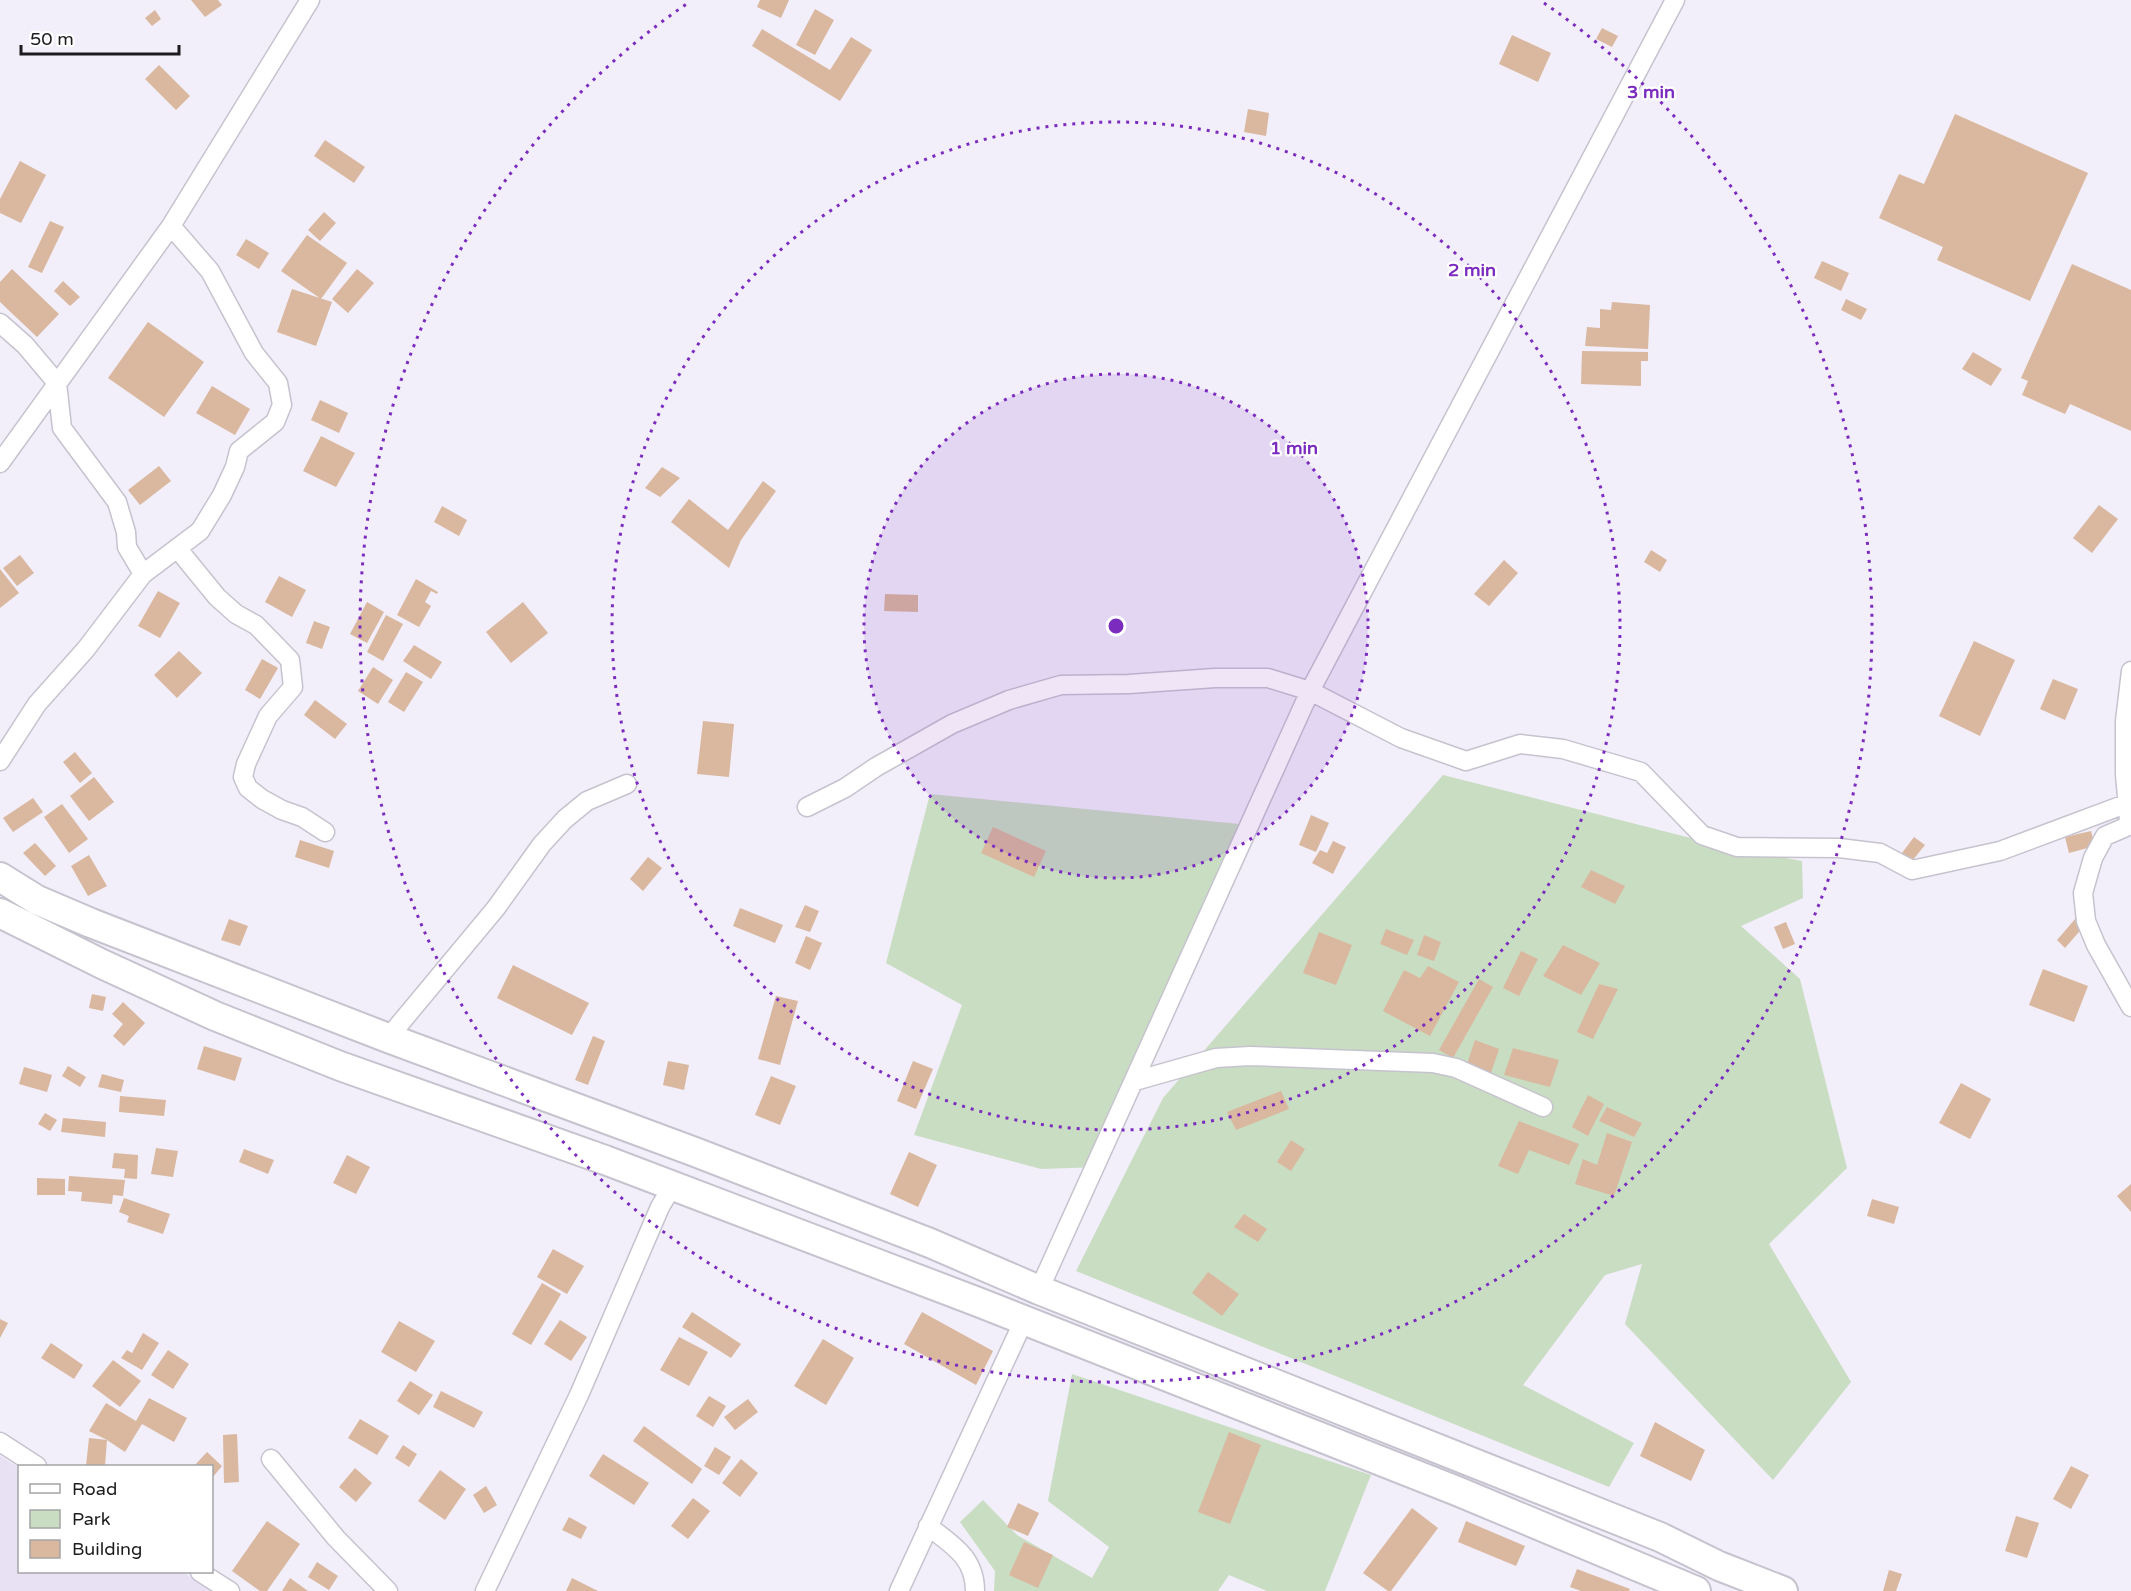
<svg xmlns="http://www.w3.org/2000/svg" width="2131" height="1591" viewBox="0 0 2131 1591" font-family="'Varela Round',sans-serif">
<rect width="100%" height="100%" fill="#f2eefa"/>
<!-- built -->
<path fill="#e7e1f3" d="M0 1456 19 1468 20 1572H182L212 1591H0Z"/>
<!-- green -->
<path fill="#c9ddc2" d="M1443 775 1726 847 1802 861 1803 898 1741 926 1800 979 1847 1168 1769 1244 1851 1382 1773 1480 1625 1324 1642 1264 1605 1275 1523 1385 1634 1443 1609 1487 1076 1271 1163 1098Z
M930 794 1260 826 1100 1167 1041 1169 914 1135 962 1005 886 963Z
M1072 1374 1371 1475 1325 1591H1267L1229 1575 1218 1591H994L995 1571 960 1522 983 1500 1017 1535 1092 1578 1109 1547 1048 1501Z"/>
<!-- building -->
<path fill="#d9b89f" d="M191 0H218L222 5 205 17Z
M760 0H789L781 18 757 7Z
M815 9 834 20 815 55 796 45Z
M155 10 161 19 152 26 145 18Z
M1602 28 1618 36 1612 47 1596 39Z
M762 29 830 70 851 37 872 50 840 101 752 46Z
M1512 35 1551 53 1538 82 1499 64Z
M159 65 190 96 176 110 145 79Z
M1248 109 1269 113 1266 136 1244 132Z
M1955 114 2088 173 2030 301 1937 260 1943 247 1879 218 1899 174 1924 184Z
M325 140 365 167 354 183 314 156Z
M20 161 46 175 21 223 0 213V199Z
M324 212 336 223 320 241 308 230Z
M50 221 64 227 42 273 28 267Z
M307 235 347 263 321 299 281 271Z
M246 239 269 253 259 269 236 255Z
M1822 261 1849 273 1841 291 1814 278Z
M2072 264 2131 290V431L2070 404 2065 414 2022 395 2028 381 2021 378Z
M12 269 59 314 37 337 0 302V282Z
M357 269 374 283 348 313 332 299Z
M63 281 80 297 70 306 54 291Z
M292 289 332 302 316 346 277 332Z
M1846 299 1867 309 1861 320 1841 310Z
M1612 302 1650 305 1648 349 1585 346 1587 327 1600 328V309L1611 310Z
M148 322 204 362 164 417 108 378Z
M1582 351 1648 352V361H1641V386L1581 384Z
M1973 352 2002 369 1991 386 1962 369Z
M212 386 250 409 235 435 196 413Z
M320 400 348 413 339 433 311 420Z
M321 436 355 453 336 487 303 471Z
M159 466 171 481 140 505 128 490Z
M662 467 680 478 660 497 645 488Z
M763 481 776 491 741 540 729 568 671 522 689 499 728 530Z
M2099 505 2118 519 2092 553 2073 538Z
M442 506 467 520 459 536 434 522Z
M1651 550 1667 560 1660 572 1644 562Z
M20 555 34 573 17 586 3 568Z
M1504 560 1518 573 1489 606 1474 594Z
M0 569 19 593 0 608Z
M279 576 306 590 292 617 265 602Z
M416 579 438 592 437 594 431 591 425 602 431 606 419 627 397 615Z
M158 591 180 603 160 638 138 626Z
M885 594 918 595V612L884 611Z
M367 602 384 612 367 643 350 634Z
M523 602 548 633 511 663 486 632Z
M386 615 403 624 383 661 367 652Z
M314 621 330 627 322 649 306 643Z
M1974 641 2015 660 1980 736 1939 716Z
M414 645 442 662 431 679 403 661Z
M179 651 202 673 177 698 154 675Z
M262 659 278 668 260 699 245 690Z
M373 667 393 680 378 704 358 691Z
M406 672 423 682 404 712 388 702Z
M2053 679 2078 689 2065 720 2040 709Z
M315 700 347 724 335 739 304 715Z
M703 721 734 724 729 777 697 774Z
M75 752 92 773 80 783 63 762Z
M94 777 114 802 89 821 70 796Z
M33 798 43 812 13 832 3 818Z
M62 804 88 839 69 853 44 817Z
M1311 815 1329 823 1316 852 1299 845Z
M993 827 1046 851 1034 877 981 853Z
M2091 831 2095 846 2069 853 2065 837Z
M1914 837 1925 845 1912 861 1902 853Z
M300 840 334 851 329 868 295 857Z
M1333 841 1346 847 1333 874 1312 863 1320 850 1327 853Z
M35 843 56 866 45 876 23 853Z
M89 855 107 886 88 896 71 866Z
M648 857 662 868 643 891 630 879Z
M1591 870 1625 886 1615 904 1581 887Z
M805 905 819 911 810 932 795 927Z
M740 908 783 925 775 943 733 926Z
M2076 918 2085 925 2065 948 2057 940Z
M229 919 248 926 240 946 221 940Z
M1786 922 1795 944 1783 949 1774 927Z
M1386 929 1414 940 1407 955 1380 944Z
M1319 932 1352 945 1336 985 1303 973Z
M1424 935 1441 942 1434 961 1417 955Z
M806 936 822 943 810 970 795 963Z
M1563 945 1600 963 1581 995 1543 976Z
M1521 951 1538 959 1519 996 1503 988Z
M513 965 589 1003 572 1035 497 998Z
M1428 966 1459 982 1430 1036 1383 1011 1404 970 1420 978Z
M2043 969 2088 986 2074 1022 2029 1005Z
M1479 979 1493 987 1453 1058 1439 1050Z
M1599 984 1618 989 1593 1039 1577 1032Z
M92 994 106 997 103 1011 89 1008Z
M776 996 798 1001 780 1065 758 1059Z
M123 1002 145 1023 124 1046 113 1036 123 1024 112 1014Z
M593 1036 605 1041 588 1085 575 1080Z
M1475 1040 1499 1049 1490 1076 1466 1067Z
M204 1046 242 1058 235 1081 197 1069Z
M1513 1048 1559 1060 1550 1087 1504 1075Z
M668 1061 689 1065 684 1090 663 1085Z
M913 1061 933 1069 916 1109 897 1101Z
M68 1066 86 1077 80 1087 62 1076Z
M24 1067 52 1075 47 1092 19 1084Z
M102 1074 124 1080 121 1092 98 1087Z
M771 1076 796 1086 780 1125 755 1115Z
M1961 1083 1991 1099 1970 1139 1939 1123Z
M1281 1091 1289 1109 1236 1130 1227 1112Z
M1588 1095 1604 1104 1588 1136 1572 1127Z
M120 1096 166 1100 164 1116 119 1112Z
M1607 1107 1642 1123 1634 1137 1599 1121Z
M45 1113 57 1120 50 1131 38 1124Z
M63 1118 106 1122 105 1137 61 1132Z
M1519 1121 1579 1144 1569 1165 1529 1150 1518 1174 1498 1166Z
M1607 1133 1632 1142 1614 1196 1575 1184 1583 1159 1597 1165Z
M1291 1140 1305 1149 1291 1171 1277 1162Z
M156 1148 178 1151 173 1177 151 1174Z
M244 1149 274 1160 268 1174 239 1162Z
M909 1152 937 1165 918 1207 890 1194Z
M114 1153 138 1155 137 1179 124 1178 125 1169 112 1168Z
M347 1155 370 1167 356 1194 333 1183Z
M69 1176 125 1180 123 1196 113 1195 112 1204 81 1201 82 1192 68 1191Z
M37 1178 65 1179V1195H37Z
M2131 1184V1212L2117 1196Z
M124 1198 170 1214 163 1234 127 1222 129 1216 119 1212Z
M1872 1199 1899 1207 1894 1224 1867 1216Z
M1244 1214 1267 1229 1258 1242 1234 1227Z
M553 1249 584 1266 567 1294 537 1277Z
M1208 1272 1239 1294 1222 1316 1192 1293Z
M542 1283 561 1294 531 1345 512 1334Z
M692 1312 741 1344 731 1358 682 1327Z
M922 1312 993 1351 976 1385 904 1344Z
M0 1319 8 1323 0 1338Z
M560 1320 587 1337 571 1361 544 1344Z
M399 1321 435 1341 416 1372 381 1352Z
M143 1333 159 1343 142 1370 121 1358 127 1350 132 1353Z
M679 1337 708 1352 689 1386 660 1370Z
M823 1339 854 1358 826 1405 794 1386Z
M51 1343 83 1365 74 1379 41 1358Z
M168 1350 189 1364 173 1389 151 1375Z
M113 1360 141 1381 120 1407 92 1386Z
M410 1381 433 1395 419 1415 397 1401Z
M441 1391 483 1412 474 1428 433 1407Z
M709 1396 726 1406 713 1427 696 1416Z
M149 1398 187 1418 174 1442 142 1424 125 1452 107 1440 89 1431 106 1403 136 1421Z
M748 1399 758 1412 735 1430 724 1417Z
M360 1419 389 1436 377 1455 348 1438Z
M1655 1422 1705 1450 1691 1481 1640 1456Z
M644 1426 702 1469 692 1484 633 1441Z
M1229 1432 1261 1445 1230 1524 1198 1512Z
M237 1434 239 1482 224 1483 223 1435Z
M89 1438 107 1440 105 1466H86Z
M403 1445 417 1454 409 1467 395 1458Z
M715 1447 731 1457 719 1475 704 1466Z
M207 1452 222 1466 212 1478V1466H194Z
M603 1454 649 1483 634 1505 589 1476Z
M741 1459 758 1473 740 1497 722 1483Z
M2071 1466 2089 1475 2071 1509 2053 1499Z
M355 1468 372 1483 356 1502 339 1487Z
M440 1470 466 1489 445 1520 418 1501Z
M486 1486 497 1505 484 1513 473 1495Z
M693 1498 710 1511 688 1539 671 1526Z
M1018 1503 1039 1513 1028 1536 1007 1527Z
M1412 1508 1438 1528 1391 1591H1388L1363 1573Z
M2016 1516 2039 1523 2027 1558 2005 1551Z
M569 1517 587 1527 581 1539 562 1530Z
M267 1521 300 1544 267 1591H260L232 1571Z
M1466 1521 1525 1546 1516 1566 1458 1542Z
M1024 1542 1053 1555 1038 1588 1009 1575Z
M317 1562 338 1576 329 1590 308 1577Z
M1577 1569 1630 1589 1629 1591H1581L1570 1587Z
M1889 1570 1902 1574 1896 1591H1883Z
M290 1578 308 1591H282Z
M572 1578 598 1591H566Z"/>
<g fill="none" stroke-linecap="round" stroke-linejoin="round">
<!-- street casing -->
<g stroke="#c6c3ce" stroke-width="21">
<path id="street" d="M0 323 25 345 57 383 62 428 117 502 126 532 127 547 143 574
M0 463 171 226 310 0
M177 548 217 597 236 614 256 625 290 660 293 687 268 716 246 764 243 777 248 788 262 799 282 810 302 817 325 832
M2131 671 2125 721V774L2129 820 2126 827 2105 836 2093 858 2083 893 2086 921 2096 945 2131 1007
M0 761 37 704 86 649 143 574 200 531 222 495 235 467 239 451 275 422 282 405 278 383 254 353 210 271 171 226
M807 807 845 788 876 767 952 724 1009 700 1061 685 1129 684 1215 678H1268L1310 691 1401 738 1466 761 1520 744 1563 749 1641 772 1702 835 1737 847 1839 848 1880 853 1912 870 2000 851 2131 802
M388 1038 496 908 542 844 565 819 587 801 627 784
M1135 1081 1216 1058 1250 1056 1433 1063 1456 1068 1543 1107
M1039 1290 1310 691 1675 0
M0 1442 37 1466
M271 1459 336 1538 388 1591
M928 1526C952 1545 975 1557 975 1591
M200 1572 230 1591
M485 1591 579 1395 660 1207 673 1185
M899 1591 1024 1320"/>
</g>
<!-- primary casing -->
<g stroke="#c6c3ce" stroke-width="32">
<path id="primary" d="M0 877 37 900 91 923 388 1038 695 1152 930 1243 1039 1290 1660 1537 1719 1566 1783 1591
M0 913 102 964 215 1016 340 1066 605 1160 978 1302 1457 1491 1696 1591"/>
</g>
<!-- street -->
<use href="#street" stroke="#fff" stroke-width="18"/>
<!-- primary -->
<use href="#primary" stroke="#fff" stroke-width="28"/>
</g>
<!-- distance rings -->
<circle cx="1116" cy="626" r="252" fill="#7b2cbf" fill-opacity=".12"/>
<g fill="none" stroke="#7b2cbf" stroke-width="3" stroke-dasharray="3 6">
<circle cx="1116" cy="626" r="252"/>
<circle cx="1116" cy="626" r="504"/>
<path d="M1544 3A756 756 0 1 1 688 3"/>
</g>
<circle cx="1116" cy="626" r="9" fill="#7b2cbf" stroke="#fff" stroke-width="3"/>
<g font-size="18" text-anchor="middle" font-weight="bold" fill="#7b2cbf" stroke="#fff" stroke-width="4.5" stroke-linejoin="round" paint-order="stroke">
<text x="1651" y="98">3 min</text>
<text x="1472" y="276">2 min</text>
<text x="1294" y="454">1 min</text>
</g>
<!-- legend -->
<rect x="18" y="1465" width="195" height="108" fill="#ffffff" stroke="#a4a4a5" stroke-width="1.5"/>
<rect x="30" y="1484" width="30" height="9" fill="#ffffff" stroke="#a4a4a5" stroke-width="1.5"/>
<text x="72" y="1495" font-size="18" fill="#1c1b1e">Road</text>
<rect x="30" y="1510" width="30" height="18" fill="#c9ddc2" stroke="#a4a4a5" stroke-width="1.5"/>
<text x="72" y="1525" font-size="18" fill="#1c1b1e">Park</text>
<rect x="30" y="1540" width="30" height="18" fill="#d9b89f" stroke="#a4a4a5" stroke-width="1.5"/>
<text x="72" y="1555" font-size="18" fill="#1c1b1e">Building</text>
<!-- scale -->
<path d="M21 45v9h158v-9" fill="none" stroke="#1c1b1e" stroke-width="3"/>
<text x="30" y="45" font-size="18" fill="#1c1b1e" stroke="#ffffff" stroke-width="4.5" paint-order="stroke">50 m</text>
</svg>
